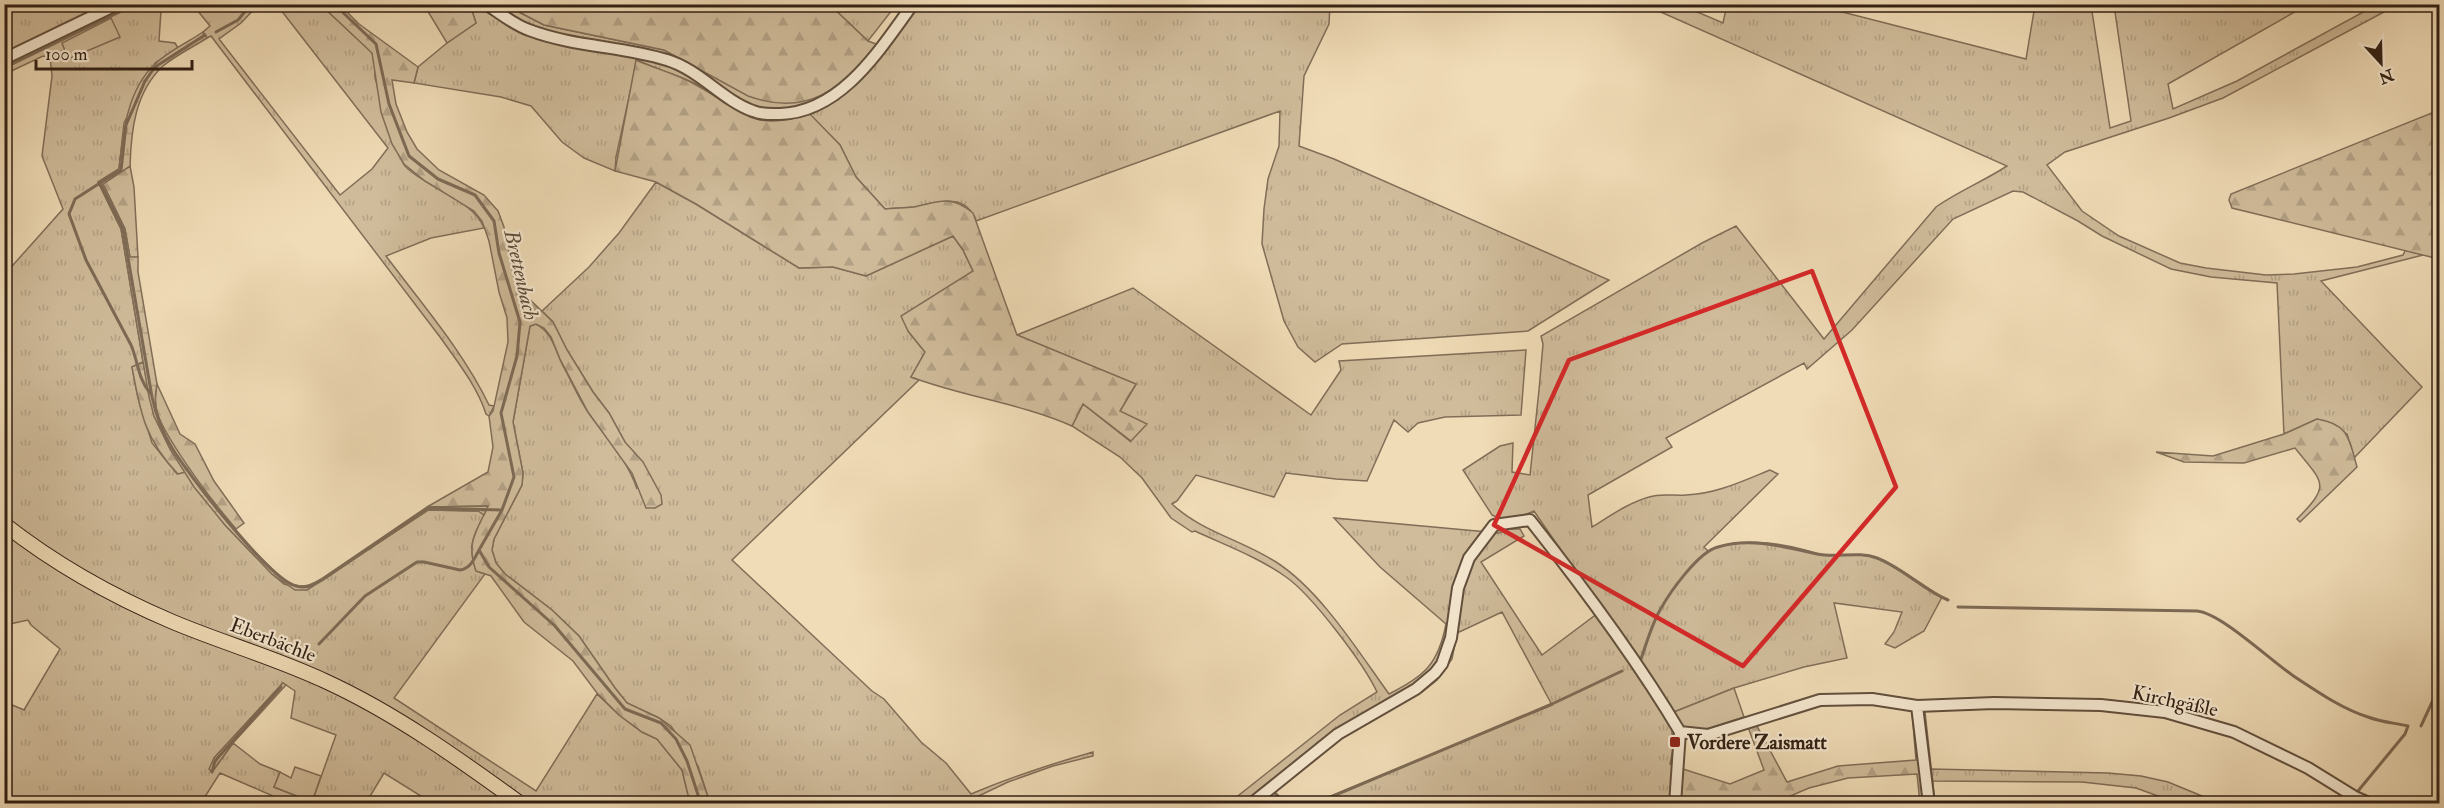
<svg xmlns="http://www.w3.org/2000/svg" width="2444" height="808" viewBox="0 0 2444 808" font-family="'IM FELL Double Pica',serif">
<defs>
<pattern id="grass-tufts" width="24" height="20" patternUnits="userSpaceOnUse" patternTransform="scale(1.5)"><rect width="24" height="20" fill="#d0bc9b"/><path d="M3 7l-1-3M5 7V3M7 7l1-3M15 17l-1-3M17 17v-4M19 17l1-3" fill="none" stroke="#b3a185"/></pattern>
<pattern id="forest-firs" width="22" height="20" patternUnits="userSpaceOnUse" patternTransform="scale(1.5)"><rect width="22" height="20" fill="#d0bc9b"/><path d="M5 1l3.5 6h-7zM16 11l3.5 6h-7z" fill="#b3a185"/></pattern>
<pattern id="wetland-marsh" width="20" height="14" patternUnits="userSpaceOnUse" patternTransform="scale(1.5)"><rect width="20" height="14" fill="#d0bc9b"/><path d="M1 5h8M5 5V1M11 12h8M15 12V8" fill="none" stroke="#b3a185"/></pattern>
</defs>
<rect width="100%" height="100%" fill="#f0dcb7"/>
<filter id="stains"><feTurbulence type="fractalNoise" baseFrequency=".00333" numOctaves="4"/><feColorMatrix values="0 0 0 0 .2 0 0 0 0 .09 0 0 0 0 .02 0 0 0 .5 -.17"/></filter>
<radialGradient id="worn" r=".72"><stop offset=".6" stop-color="#630" stop-opacity="0"/><stop offset="1" stop-color="#630" stop-opacity=".3"/></radialGradient>
<!-- grass -->
<path fill="url(#grass-tufts)" stroke="#816e58" stroke-width="1.5" fill-rule="evenodd" d="M990 4 1330 5 1329 24 1304 76 1299 146 1334 159 1609 280 1528 331 1342 344 1315 362 1298 347 1284 321 1262 244 1264 209 1268 179 1279 146 1280 111 976 221C965 191 938 203 914 207 904 208 894 208 885 209L856 177 840 145 810 115C753 131 743 112 698 85 678 74 657 70 637 60L616 157 615 171 584 158 562 142 531 106 501 97 414 83 418 67 447 43 476 23 470 5H505L544 25 664 50 683 59 836 87 916 8 964 10Z
M4 5H179L176 10H161L159 41 175 43 178 48 155 63 124 123 119 169 98 182 121 229 143 362 132 367 138 398 152 443 177 474 185 472 225 525 272 574 284 584 307 590 428 510 479 511 484 515C472 537 468 547 476 571L485 574 394 698 536 791 597 694 619 715 642 732 657 739 682 770 690 803H432L384 773 366 803H289L220 773 201 803H5V702L24 710 60 649 31 625 28 620 5 625V274L63 209 42 156 52 76 50 58 43 56 5 74ZM283 683 295 691 291 718 336 735 312 802 274 787 280 772 260 764 233 743 212 772 214 758Z
M193 5H258L241 23 219 39 340 195 372 169 388 148 277 5H321L372 52 375 64V78C380 93 398 158 405 166 427 189 473 199 484 228L431 238 386 256C422 304 463 351 489 405L494 406 489 416 486 414C477 386 457 361 440 337L211 36 207 38 203 32 210 26Z
M830 5H896L868 41Z
M1645 5H1681L1723 23 1727 5H1815L2026 59 2035 5H2091L2110 128 2131 121 2114 5H2307L2168 84 2173 109 2237 81 2376 5H2397L2223 98 2169 118 2065 152 2047 165 2082 211 2119 236 2180 263 2206 268 2266 275 2294 274 2357 267 2403 255 2406 249 2427 254 2321 281 2422 387 2354 458 2347 434 2317 419 2284 434 2277 283 2211 277 2171 269 2102 236 2078 221 2023 192 2013 191 1953 219 1852 330 1807 369 1804 363 1666 438 1672 447 1588 495 1592 527C1610 516 1628 503 1649 497 1661 493 1674 496 1686 495 1716 494 1743 481 1770 470L1778 474 1704 547 1708 551C1735 537 1776 542 1805 550 1811 551 1816 554 1822 555 1839 557 1857 552 1873 557 1898 565 1920 584 1942 597L1924 631 1895 648 1885 644 1894 632 1902 612 1834 603 1847 658 1804 667 1734 688 1674 712 1683 731 1672 732 1673 749 1670 764 1683 769 1680 803H1314L1552 705 1502 612 1457 633 1452 659 1437 680 1422 692 1352 728 1259 803H1229L1340 715 1377 692C1364 664 1312 595 1286 577 1258 557 1225 545 1195 531L1192 532 1171 518 1142 478 1120 457 1072 426 1083 404 1130 441 1120 411 1136 384 1017 335 1133 288 1311 415 1341 370 1339 361 1526 350 1521 415 1445 417 1418 423 1408 432 1394 420 1367 481 1336 479 1286 473 1274 497 1196 475 1177 501 1172 504C1202 532 1242 540 1276 562 1320 590 1358 651 1389 694 1425 675 1438 665 1446 624L1380 567 1334 518 1499 533 1509 529H1520L1524 536 1481 562 1542 655 1602 610 1534 511C1521 517 1505 522 1492 515L1463 470 1500 446 1513 443 1512 472 1530 475 1539 390 1543 344 1541 336 1702 243 1736 226 1824 339 1936 207C1959 191 1984 181 2007 166Z
M656 182 696 204 799 268 833 267 866 276 953 236 963 250 973 271 908 331 925 352 911 377 919 380 732 560 872 691 884 699 921 742 946 763 971 794C1011 777 1051 764 1093 752V756L1053 766 1008 782 964 803H710L698 766 671 726 659 718 627 703 615 688 579 636 552 610 505 574 496 563 492 550 494 539 522 485 523 473 513 422 530 326 536 324C553 333 555 350 563 366 572 382 579 400 590 415 607 438 628 461 637 489L625 442 609 413 593 392 567 350 553 322 542 311 589 267 619 233Z
M1930 769 2108 773 2141 776 2168 782 2219 803H2177L2136 788 2082 782 1933 781Z"/>
<!-- forest -->
<path fill="url(#forest-firs)" stroke="#816e58" stroke-width="1.5" d="M321 5H340L359 24 418 67 414 83 392 80 396 104 407 132 417 149 439 170 484 195 498 211 504 227 514 278 519 289 553 322 567 350 593 392 609 413 625 442 643 462 661 495 662 504 655 508H646L632 473 588 412 560 359 551 337 544 328 536 324 530 326 513 422 523 473 522 485 494 539 492 550 496 563 505 574 552 610 579 636 615 688 627 703 659 718 690 745 710 803H690L682 770 657 739 642 732 619 715 597 693 573 661 524 622 491 576 476 571C466 542 476 533 488 506L427 507 488 472 493 447 489 416 493 411 508 342 507 318 499 292 489 241 482 221 474 211 425 181 404 164 392 144 381 112 372 53Z
M424 5H470L476 23 447 43Z
M506 5H830L868 41 879 45C841 88 808 118 748 96L664 50 544 25Z
M636 60C656 69 677 74 696 85 743 110 749 133 810 114L840 145 856 177 885 209C894 208 905 208 914 207 939 202 951 194 973 213L1017 335 1136 384 1120 411 1147 424 1131 441 1083 404 1072 426C1020 403 964 397 911 377L925 352 908 331 901 316 973 271 963 250 953 236 866 276 833 267 799 268 696 204 656 182 615 171Z
M2439 110V259L2232 208 2229 200 2231 194Z
M130 166 134 187 138 257 130 258 125 229 103 184Z
M143 362 154 416 170 449 185 472 178 474C145 440 140 412 132 367Z
M157 384 180 434 195 444 214 481 244 523 236 529C208 495 174 458 158 416 154 405 155 395 157 384Z
M2317 419C2349 424 2349 439 2357 467L2300 522 2297 519C2332 484 2323 483 2295 448L2244 463 2184 462 2156 452 2213 456 2284 434Z
M1912 711 1925 712 1935 803H1920L1917 774 1848 778 1809 788 1774 803H1730L1728 800 1724 803 1680 804 1683 769 1730 784 1764 770 1748 727 1757 726 1787 782 1838 766 1916 760Z"/>
<!-- wetland -->
<path fill="url(#wetland-marsh)" stroke="#816e58" stroke-width="1.5" d="M203 32 207 38C193 47 176 55 163 66 135 92 131 131 130 166L103 184 125 229 130 257H138V272L157 384C155 395 154 404 158 415 169 448 264 575 295 585 305 588 313 584 321 579L427 507 488 506 484 515 478 511 428 510 307 590H295L272 574 225 525 194 487 170 449 154 416 149 397 121 229 99 184 98 182 119 169C123 133 127 90 155 64 169 51 188 42 203 32Z
M283 683 286 685 233 743 212 772 209 769 214 758Z"/>
<!-- garden -->
<path fill="#d0bc9b" stroke="#816e58" stroke-width="1.5" d="M111 18 120 37 68 59 62 43Z
M1734 688 1744 717 1707 729 1683 731 1674 712Z
M295 767 321 776 312 802 274 787 280 772 291 778Z"/>
<g fill="none" stroke-linecap="round" stroke-linejoin="round">
<!-- stream -->
<path stroke="#7d6a55" stroke-width="3" d="M334 4 376 44 389 104 409 156 438 179 475 195 494 221 499 253 520 322 517 356 501 413 514 477 502 510 479 550 489 567 555 626 625 709 661 723 676 739 687 761 701 804
M216 32 238 20 251 4
M205 35 155 67 145 81 126 125 121 170 100 183 123 229 152 397C156 415 162 432 172 448 188 474 270 581 296 586 307 589 313 585 322 580L428 508 502 510
M4 68 136 4
M100 183 75 199 69 214 86 260 131 345C138 361 138 379 150 393
M1958 607 2197 611C2221 613 2271 661 2295 677 2318 692 2342 709 2368 717 2381 722 2395 723 2408 726L2405 734 2358 791
M319 644 365 596 417 562H424L460 570C471 568 474 559 479 550
M1640 662C1646 645 1651 626 1660 610 1670 592 1698 552 1718 547 1751 537 1785 547 1817 554 1837 558 1858 551 1877 558 1903 568 1923 590 1948 600
M2421 726 2434 698 2440 694
M212 772 215 761 281 687
M1273 791 1286 804
M1314 804 1552 704 1622 671"/>
<!-- minor casing -->
<g stroke="#624f3d" stroke-width="14">
<path id="minor" d="M486 4C500 13 514 25 529 30 574 47 622 46 667 60 700 70 722 100 753 111 762 115 771 114 780 114 842 112 880 49 913 4
M4 59 118 4
M1917 706 1929 804
M1680 732 1708 735 1820 700 1872 699 1917 706 1994 703 2101 705 2165 712 2234 732 2308 768 2355 797 2371 804
M1251 804 1338 734 1416 689 1435 673 1442 664 1451 638 1458 588 1469 558 1494 525 1530 520C1583 587 1636 658 1680 732
M1675 804 1680 732"/>
</g>
<!-- major casing -->
<g stroke="#322014" stroke-width="16">
<path id="major" d="M4 524C55 564 114 597 173 622 223 643 276 658 325 681 395 713 459 759 521 804"/>
</g>
<!-- minor -->
<use href="#minor" stroke="#f5e8d0" stroke-width="10"/>
<!-- major -->
<use href="#major" stroke="#f0dcb7" stroke-width="14"/>
</g>
<!-- marked area -->
<path fill="none" stroke="#d62828" stroke-width="4.5" stroke-linejoin="round" d="M1812 271 1896 487 1743 666 1494 525 1569 360Z"/>
<!-- markers -->
<rect fill="#8f2418" stroke="#f5e8d0" stroke-width="2" x="1669" y="736" width="12" height="12" rx="3"/>
<g text-anchor="middle" dominant-baseline="central" stroke-width="4.5" stroke-linejoin="round" paint-order="stroke">
<!-- street labels -->
<g font-size="20" fill="#322014" stroke="#f5e8d0">
<text transform="translate(273 640) rotate(21)">Eberbächle</text>
<text transform="translate(2175 701) rotate(12)">Kirchgäßle</text>
</g>
<!-- poi labels -->
<g font-size="20" font-weight="bold" fill="#322014" stroke="#f5e8d0" text-anchor="start">
<text x="1687" y="742">Vordere Zaismatt</text>
</g>
<!-- water labels -->
<g font-size="21" font-style="italic" fill="#5e4b3a" stroke="#f5e8d0">
<text transform="translate(521 275) rotate(77)">Brettenbach</text>
</g>
</g>
<!-- margin -->
<rect width="2444" height="808" fill="none" stroke="#f0dcb7" stroke-width="24"/>
<rect x="6" y="6" width="2432" height="796" fill="none" stroke="#322014" stroke-width="3"/>
<rect x="12" y="12" width="2420" height="784" fill="none" stroke="#322014" stroke-width="1.5"/>
<!-- north arrow -->
<g transform="translate(2381 63) rotate(158)" stroke="#f5e8d0" stroke-width="4.5" paint-order="stroke">
<path d="M0-4.5L10 22L0 15L-10 22Z" fill="#322014"/>
<text y="-9" font-size="16" font-weight="bold" text-anchor="middle" fill="#322014">N</text>
</g>
<!-- scale -->
<path d="M36 60v9h156v-9" fill="none" stroke="#322014" stroke-width="3"/>
<text x="45" y="60" font-size="18" fill="#322014" stroke="#f5e8d0" stroke-width="4.5" paint-order="stroke">100 m</text>
<rect width="100%" height="100%" filter="url(#stains)"/>
<rect width="100%" height="100%" fill="url(#worn)"/>
</svg>
